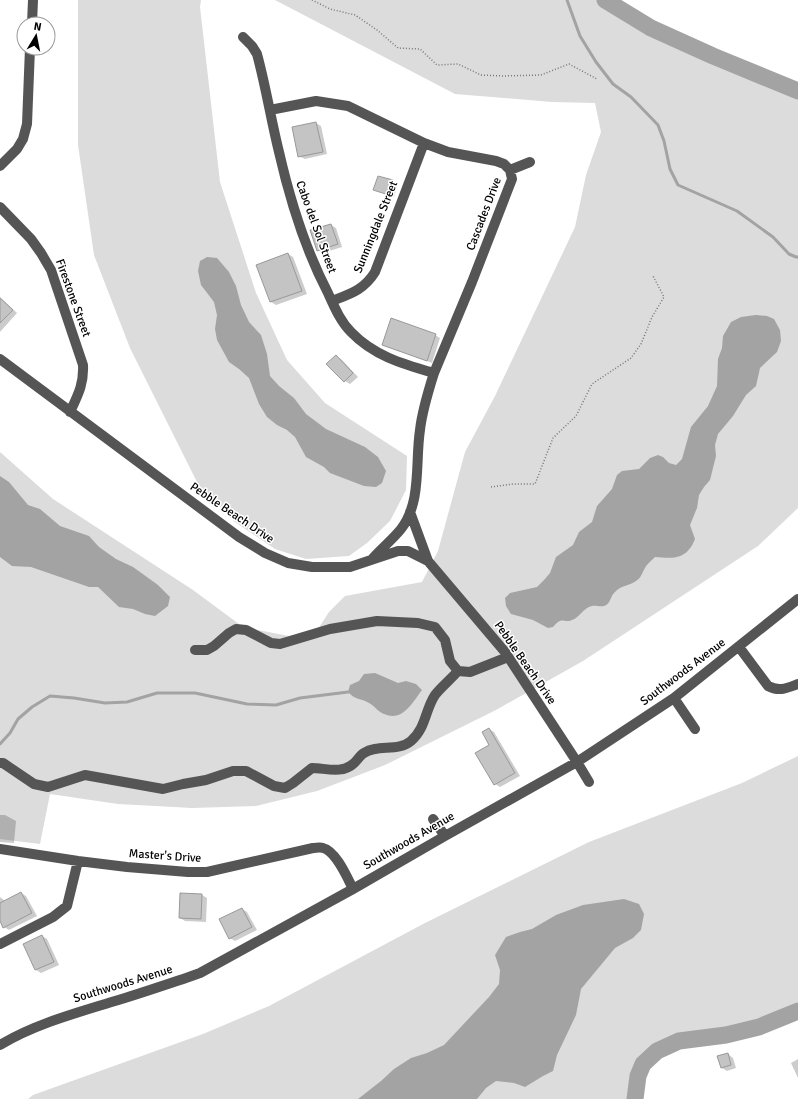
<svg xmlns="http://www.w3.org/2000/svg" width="798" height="1099" viewBox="0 0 798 1099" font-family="Signika,sans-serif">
<rect width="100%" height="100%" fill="#fff"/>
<!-- green -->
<path fill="#dcdcdc" d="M78 0H201L200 7 220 182 256 293 287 360 325 403 407 456 406 490 390 521 367 543 349 556 306 559 275 549 235 522 198 484 130 348 94 255 78 145Z
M275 0H605L651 28 713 56 798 91V508L758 546 583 661 496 710 385 765 317 791 256 806 192 808 118 804 50 794 40 844 0 839V452L53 499 193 590 243 627 289 636 316 632 329 612 345 596 422 582 438 551 465 452 495 396 575 227 586 175 601 132 595 103 552 102 455 94Z
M798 756V1011L759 1027 726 1035 679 1041 657 1051 643 1064 638 1076 635 1099H28L33 1095 203 1034 269 1006 425 923 589 842 742 783Z"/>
<!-- water -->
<path fill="#a3a3a3" d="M207 257 217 258 229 272 236 286 241 305 249 322 261 335 267 354 270 376 279 386 294 398 306 414 326 429 365 447 378 457 386 471 382 483 376 487 364 486 330 473 324 467 306 457 295 437 287 430 277 425 267 417 259 404 249 378 239 369 229 362 217 340 215 329 217 315 214 302 201 285 198 271 200 261Z
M756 315 767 316 774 319 780 330 781 341 777 352 760 368 756 386 746 395 733 416 718 434 715 445 716 456 710 480 704 487 699 495 697 508 690 525 695 539C687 559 675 559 655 557 652 560 647 564 645 568 642 573 641 578 636 581 630 586 621 585 615 592 610 596 611 604 604 606 600 607 595 605 592 606 583 608 579 618 572 620 563 624 563 615 553 627L548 628 533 620 511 614 506 606 505 598 510 593 537 587 544 580 550 573 556 557 573 545 579 532 592 522 597 506 612 489 617 475 622 471 639 469 650 458 658 455 663 457 669 463 676 465 682 459 691 427 708 406 717 386 718 359 722 348 723 336 731 322 741 317Z
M0 476 9 482 28 505 40 509 60 526 89 536 99 547 116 559 133 567 158 585 170 597 168 606 155 616 145 614 133 609 119 607 98 587H89L31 567 12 566 0 557Z
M375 673 398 683 406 681 416 684 422 690C412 703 403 722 384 714 378 712 375 706 369 703 361 698 355 700 348 692L350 685 359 681 364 674Z
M624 899 639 904 644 914 641 930 633 938 615 948 581 989 576 1015 557 1055 553 1071 543 1076 525 1087 514 1083 496 1081 486 1088 477 1099H358L381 1081 394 1069 411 1058 427 1053 444 1045 489 997 499 984 500 970 495 955 506 937 520 932 532 929 556 915 583 905Z"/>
<!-- shadow -->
<path fill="#0003" d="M316 123 321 126 327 154 305 159 299 156Z
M379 177 398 184 394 197 374 189Z
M331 225 336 228 342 247 323 253 318 250Z
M288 254 293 257 307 294 276 305 271 302 258 265Z
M0 297 17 313 0 332Z
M435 335 440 338 432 363 383 344Z
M336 356 341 359 358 377 350 384 345 381 328 364Z
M489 729 494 732 520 776 500 787 495 784 477 753 491 745Z
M0 815H5L16 821 14 843 0 842Z
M21 893 26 896 37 916 9 930 4 927 0 919V897L5 901Z
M202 895 207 898 206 922 185 921 180 918Z
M242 909 247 912 257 930 235 941 230 938Z
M42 936 47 939 59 965 41 973 36 970 24 944Z
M728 1054 733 1058 736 1068 727 1071 722 1068Z
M798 1059V1078L791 1063Z"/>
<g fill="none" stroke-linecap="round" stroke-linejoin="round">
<!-- stream -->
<path stroke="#a3a3a3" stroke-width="3" d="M567 0 580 36 596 62 613 84 631 97 658 125 664 141 670 169 678 185 737 211 773 237 789 254 796 257H798
M0 744 10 733 18 719 32 707 50 696 74 698 105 703 127 702 157 693H195L247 704 276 705 300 698 348 692"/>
<!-- river -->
<path stroke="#a3a3a3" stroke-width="17" d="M605 0 651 28 713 56 798 91
M635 1099 638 1076 643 1064 657 1051 679 1041 726 1035 759 1027 798 1011"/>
</g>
<!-- building -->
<path fill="#c4c4c4" stroke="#999" d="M316 122 323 152 298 157 292 127Z
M378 176 393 180 389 195 373 190Z
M331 224 338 244 317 251 310 230Z
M288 253 302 291 270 302 256 265Z
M0 298 13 310 0 323Z
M391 318 436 334 427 361 382 345Z
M336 355 353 373 344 382 326 364Z
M489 728 515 773 494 785 475 753 489 745 482 732Z
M21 892 32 913 3 928 0 921V903Z
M180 893 202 894 201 919 179 918Z
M242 908 252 927 229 939 219 919Z
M42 935 54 962 35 970 23 944Z
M728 1053 731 1065 721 1068 717 1056Z"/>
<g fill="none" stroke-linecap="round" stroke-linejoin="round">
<!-- path -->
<path stroke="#777" stroke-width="1.5" stroke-dasharray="1 2" stroke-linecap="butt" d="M312 0 330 9 355 15 377 30 398 48 420 49 437 65 458 64 481 75 503 76 541 75 569 64 597 79
M491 487 513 484H535L553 438 576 416 592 384 631 358 641 344 652 317 664 297 653 276"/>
<!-- minor -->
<path stroke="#555" stroke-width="10" d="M32 24 33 0
M243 37 252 46 257 54C266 87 271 120 279 152 290 200 305 249 328 293 334 306 340 321 351 332 374 356 403 364 434 373
M270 110 316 101 348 106 424 143 448 152 496 161 504 164 510 170 512 179 472 282 434 373C428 392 422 411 420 430 415 462 422 502 401 529 393 539 382 548 373 558
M0 166 17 149 23 139 27 124 30 48
M510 170 530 162
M0 207 31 239 41 253 51 270 83 365C84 384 78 395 70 412
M332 301C350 294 364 290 375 272L424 143
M0 359 239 537 265 553 288 563 312 567H350L398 551H408L428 561 505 652 577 762 589 782
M410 512 428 561
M739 647 768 686C779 692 787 688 798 684
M195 650H207L214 646 229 633 236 629 246 630 271 643 280 644 330 629 377 621 418 623 435 627 445 640 450 661 458 671 470 672 508 657
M674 698 695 729
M0 763H3L34 784 48 787 85 775 163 789 183 784 206 780 233 771H246L274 786 285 788 293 783 312 768C325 768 342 774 353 764 357 761 360 755 364 753 378 744 398 752 411 741 426 728 425 710 435 695 441 687 451 679 458 671
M433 819 445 836
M0 849 78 861 127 867 188 872H207L313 848C316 848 320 847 323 848 336 851 347 877 353 889
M0 944 53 917 67 906 78 861
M0 1045C35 1024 76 1013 115 1001 139 994 162 986 186 978L200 973 353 889 445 836 577 762 674 698 798 599"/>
</g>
<g text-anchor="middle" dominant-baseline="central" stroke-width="3" stroke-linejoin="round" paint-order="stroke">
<!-- street labels -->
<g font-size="12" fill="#000" stroke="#fff">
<text transform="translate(484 214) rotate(-69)">Cascades Drive</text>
<text transform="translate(316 227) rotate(70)">Cabo del Sol Street</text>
<text transform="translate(376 227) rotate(-68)">Sunningdale Street</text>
<text transform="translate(73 298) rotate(70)">Firestone Street</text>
<text transform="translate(232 513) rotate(34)">Pebble Beach Drive</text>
<text transform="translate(525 663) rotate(55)">Pebble Beach Drive</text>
<text transform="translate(683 672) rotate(-37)">Southwoods Avenue</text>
<text transform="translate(409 841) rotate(-30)">Southwoods Avenue</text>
<text transform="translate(165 856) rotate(4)">Master's Drive</text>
<text transform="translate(123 984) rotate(-17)">Southwoods Avenue</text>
</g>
</g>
<!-- north arrow -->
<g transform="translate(36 36) rotate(10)"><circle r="19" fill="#ffffff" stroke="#999999"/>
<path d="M0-3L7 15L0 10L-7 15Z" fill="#000000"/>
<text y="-6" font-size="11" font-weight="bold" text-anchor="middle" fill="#000000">N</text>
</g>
</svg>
